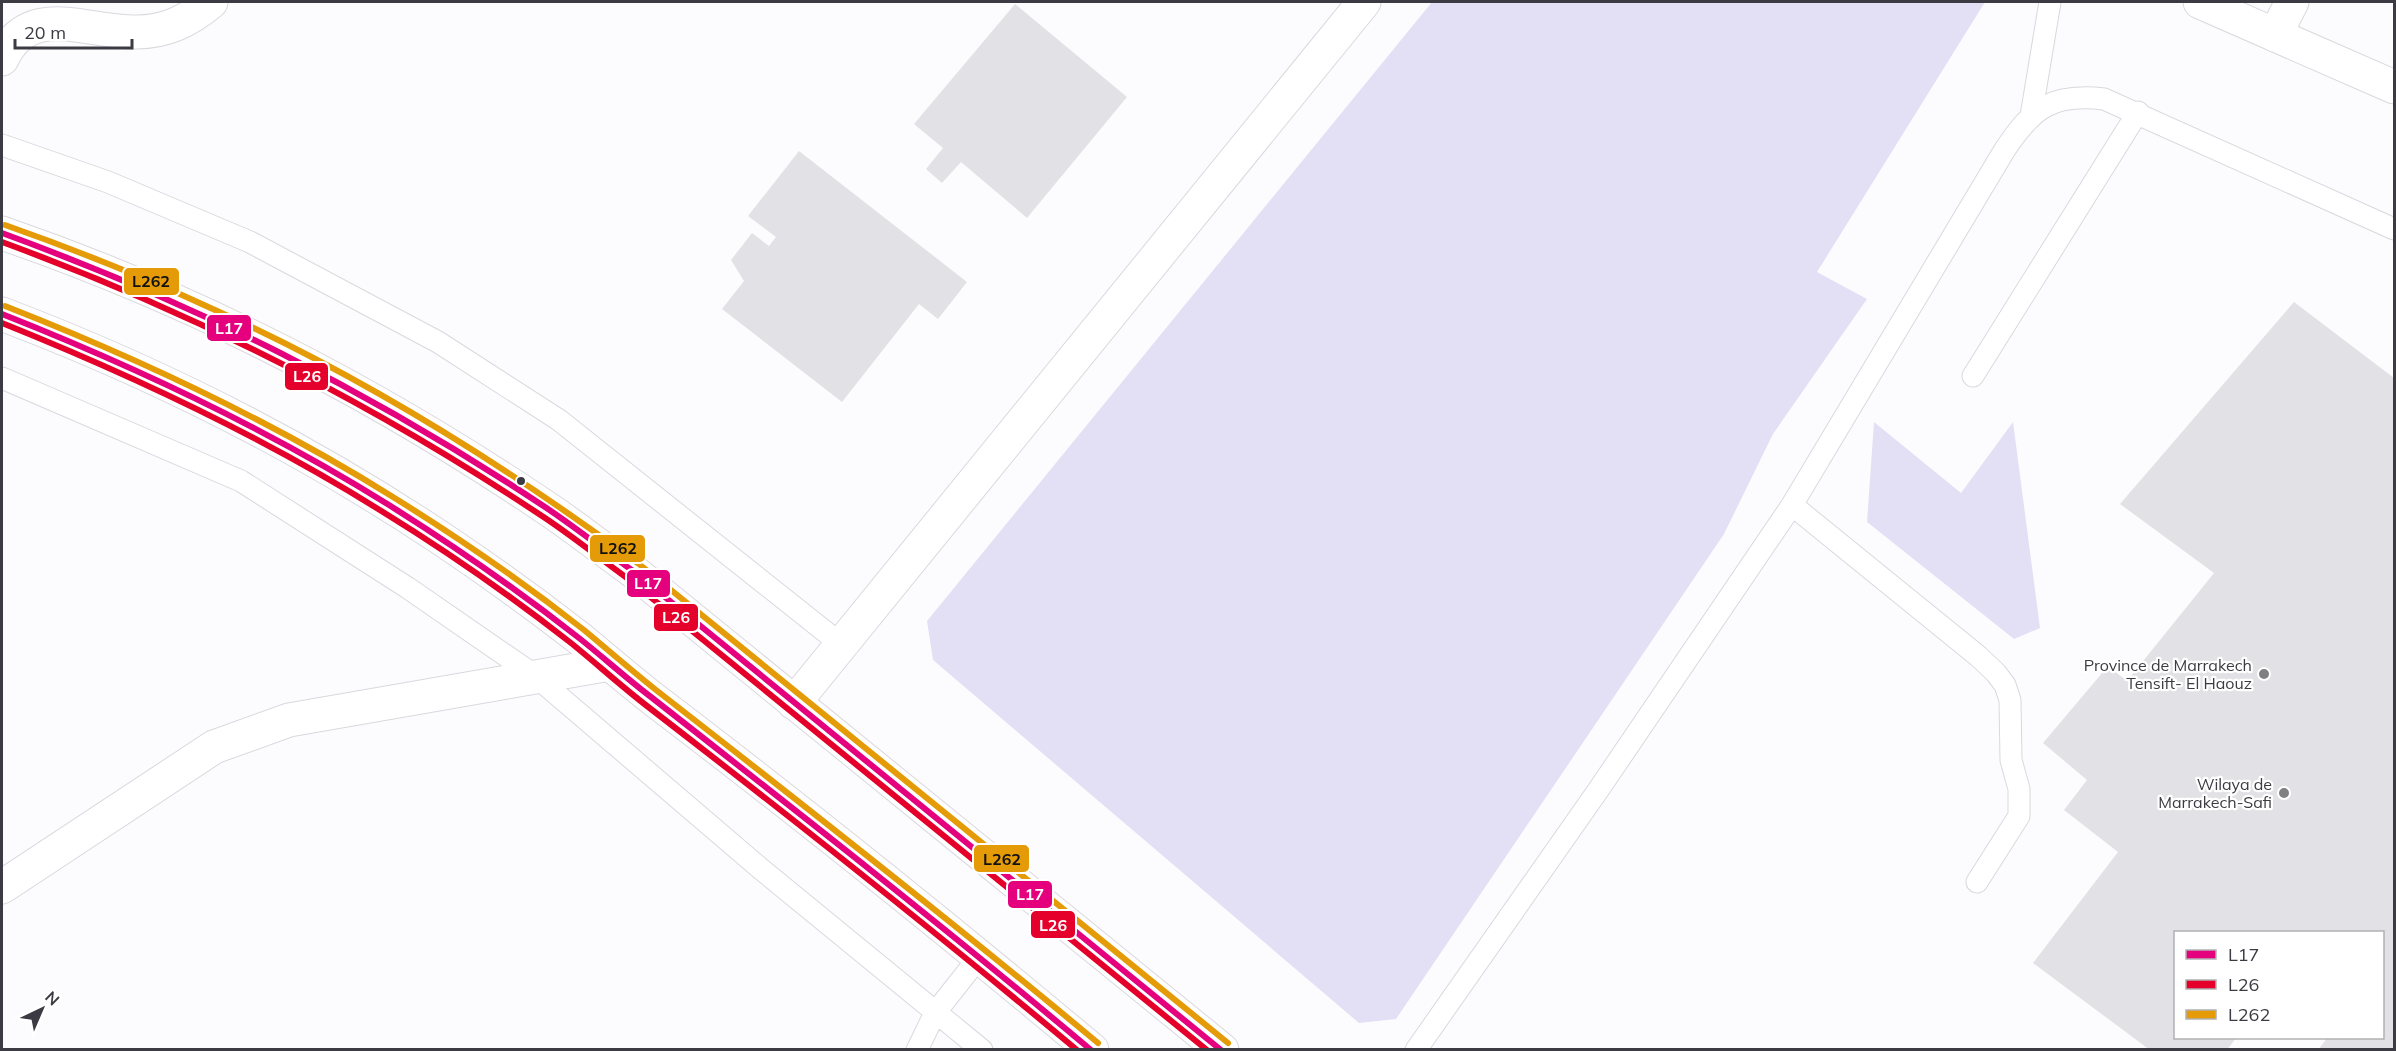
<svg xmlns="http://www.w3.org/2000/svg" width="2396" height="1051" viewBox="0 0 2396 1051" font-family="Mulish,sans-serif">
<rect width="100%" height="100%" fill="#fcfcfe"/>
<!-- green -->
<path fill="#e3e0f5" d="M1432 2H1985L1817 272 1867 299 1773 434 1724 534 1396 1019 1359 1023 933 660 927 621Z
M1874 422 1961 493 2013 422 2040 628 2014 639 1867 522Z"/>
<!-- building -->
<path fill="#e2e2e6" d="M1015 4 1127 97 1027 218 961 162 942 183 926 169 943 148 914 124Z
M799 151 967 282 938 319 919 304 842 402 722 309 744 281 731 260 752 233 769 246 776 237 748 216Z
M2294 302 2394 378V1050H2318L2327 1038H2382V932H2312L2309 931 2308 932H2176V1038H2236L2227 1050H2150L2033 963 2118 852 2064 810 2087 780 2043 743 2108 666 2127 681 2214 573 2120 504Z"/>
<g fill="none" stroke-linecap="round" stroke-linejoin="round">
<!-- lane casing -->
<g stroke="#d9d8de" stroke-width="23">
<path id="lane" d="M2031 116 2050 2
M2 145 108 182 250 242 438 342 559 420 842 645
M1973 376 2138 112
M2 378 241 481 408 588 534 675 761 869 982 1050
M1792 505 1978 656 1996 673 2005 685 2010 700 2011 760 2019 789V816L1977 882
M917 1050 935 1013 980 956
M1416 1050 1599 789 1792 505 2004 151C2032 108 2052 93 2104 99L2394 229"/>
</g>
<!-- street casing -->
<g stroke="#d9d8de" stroke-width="35">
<path id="street" d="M2275 35 2292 2
M2 59C29 0 86 33 136 32 166 32 188 21 211 2
M794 703 1364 2
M2 887 214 747 289 720 610 664"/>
</g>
<!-- secondary casing -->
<g stroke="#d9d8de" stroke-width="35">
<path id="secondary" d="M2200 2 2394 87"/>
</g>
<!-- primary casing -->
<g stroke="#d9d8de" stroke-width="35">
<path id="primary" d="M2 233C194 299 376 393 545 507 575 527 604 550 633 571L1222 1050
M2 314C155 372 302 446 439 537 487 569 534 603 579 638 606 660 633 684 661 705 808 817 951 932 1092 1050"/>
</g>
<!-- lane -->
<use href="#lane" stroke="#fff" stroke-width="21"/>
<!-- street -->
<use href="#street" stroke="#fff" stroke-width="33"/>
<!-- secondary -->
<use href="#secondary" stroke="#fff" stroke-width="33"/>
<!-- primary -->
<use href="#primary" stroke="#fff" stroke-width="33"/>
<!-- bus-1 casing -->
<g stroke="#fff" stroke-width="10">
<path id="bus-1" d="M2 233C196 304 372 392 545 507 575 527 604 550 633 571L1221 1050
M2 314C136 367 266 428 389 505 454 546 518 590 579 638 603 657 626 678 651 697 799 813 947 929 1091 1050"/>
</g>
<!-- bus-2 casing -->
<g stroke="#fff" stroke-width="10">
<path id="bus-2" d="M2 242C193 312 369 401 539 514 570 534 598 557 627 578L1207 1050
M2 323C134 376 262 436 383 512 448 552 511 596 571 643 597 664 621 686 647 706 792 818 936 932 1077 1050"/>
</g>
<!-- bus-3 casing -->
<g stroke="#fff" stroke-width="10">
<path id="bus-3" d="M5 225C76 250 146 278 215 310 366 378 506 466 639 564L1228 1043
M5 306C140 359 270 420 393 497 459 538 523 582 584 630 608 650 631 670 656 690 805 806 953 922 1098 1043"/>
</g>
<!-- bus-1 -->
<use href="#bus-1" stroke="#e5007d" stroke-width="6"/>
<!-- bus-2 -->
<use href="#bus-2" stroke="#e4002b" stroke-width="6"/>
<!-- bus-3 -->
<use href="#bus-3" stroke="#e49b07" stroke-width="6"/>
</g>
<!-- markers -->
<circle fill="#3c3b43" stroke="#fff" stroke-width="2" cx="521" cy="481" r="5"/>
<g fill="#7f7f84" stroke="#fff" stroke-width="2">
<circle cx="2264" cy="674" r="6"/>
<circle cx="2284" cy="793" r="6"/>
</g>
<g text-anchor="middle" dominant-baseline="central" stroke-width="4.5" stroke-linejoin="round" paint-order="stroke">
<!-- poi labels -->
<g font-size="16" fill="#3c3b43" stroke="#fff" text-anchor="end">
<text x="2252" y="665">Province de Marrakech<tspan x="2252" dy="18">Tensift- El Haouz</tspan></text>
<text x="2272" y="784">Wilaya de<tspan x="2272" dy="18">Marrakech-Safi</tspan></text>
</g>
</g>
<g stroke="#fff" stroke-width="2">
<rect x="123" y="267" width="57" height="29" rx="6" fill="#e49b07"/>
<rect x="206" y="314" width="46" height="28" rx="6" fill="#e5007d"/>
<rect x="284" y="362" width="45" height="29" rx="6" fill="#e4002b"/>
<rect x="589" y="534" width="57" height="29" rx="6" fill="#e49b07"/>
<rect x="626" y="569" width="45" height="29" rx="6" fill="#e5007d"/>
<rect x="653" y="603" width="46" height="29" rx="6" fill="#e4002b"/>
<rect x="973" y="844" width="57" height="29" rx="6" fill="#e49b07"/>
<rect x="1007" y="880" width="46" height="29" rx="6" fill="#e5007d"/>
<rect x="1030" y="910" width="46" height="29" rx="6" fill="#e4002b"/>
</g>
<g font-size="16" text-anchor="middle" font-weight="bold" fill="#fff">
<text x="229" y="334">L17</text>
<text x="307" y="382">L26</text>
<text x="648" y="589">L17</text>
<text x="676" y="623">L26</text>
<text x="1030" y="900">L17</text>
<text x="1053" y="931">L26</text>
</g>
<g font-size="16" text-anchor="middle" font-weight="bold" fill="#111">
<text x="151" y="287">L262</text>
<text x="618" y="554">L262</text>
<text x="1002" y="865">L262</text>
</g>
<!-- border -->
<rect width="2396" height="1051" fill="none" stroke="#3c3b43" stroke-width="6"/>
<!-- legend -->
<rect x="2174" y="931" width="210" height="108" fill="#ffffff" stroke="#b1b1b4" stroke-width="1.5"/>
<rect x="2186" y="950" width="30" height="9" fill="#e5007d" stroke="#b1b1b4" stroke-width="1.5"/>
<text x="2228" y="961" font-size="18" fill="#3c3b43">L17</text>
<rect x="2186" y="980" width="30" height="9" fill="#e4002b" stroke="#b1b1b4" stroke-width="1.5"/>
<text x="2228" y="991" font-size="18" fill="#3c3b43">L26</text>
<rect x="2186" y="1010" width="30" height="9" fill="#e49b07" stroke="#b1b1b4" stroke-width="1.5"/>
<text x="2228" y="1021" font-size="18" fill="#3c3b43">L262</text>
<!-- north arrow -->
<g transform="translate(42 1009) rotate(44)" stroke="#ffffff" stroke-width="4.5" paint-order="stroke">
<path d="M0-4.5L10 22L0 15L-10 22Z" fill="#3c3b43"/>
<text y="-9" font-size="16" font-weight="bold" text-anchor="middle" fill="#3c3b43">N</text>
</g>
<!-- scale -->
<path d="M15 39v9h117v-9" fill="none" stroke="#3c3b43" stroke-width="3"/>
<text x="24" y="39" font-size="18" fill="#3c3b43" stroke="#ffffff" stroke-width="4.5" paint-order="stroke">20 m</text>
</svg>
